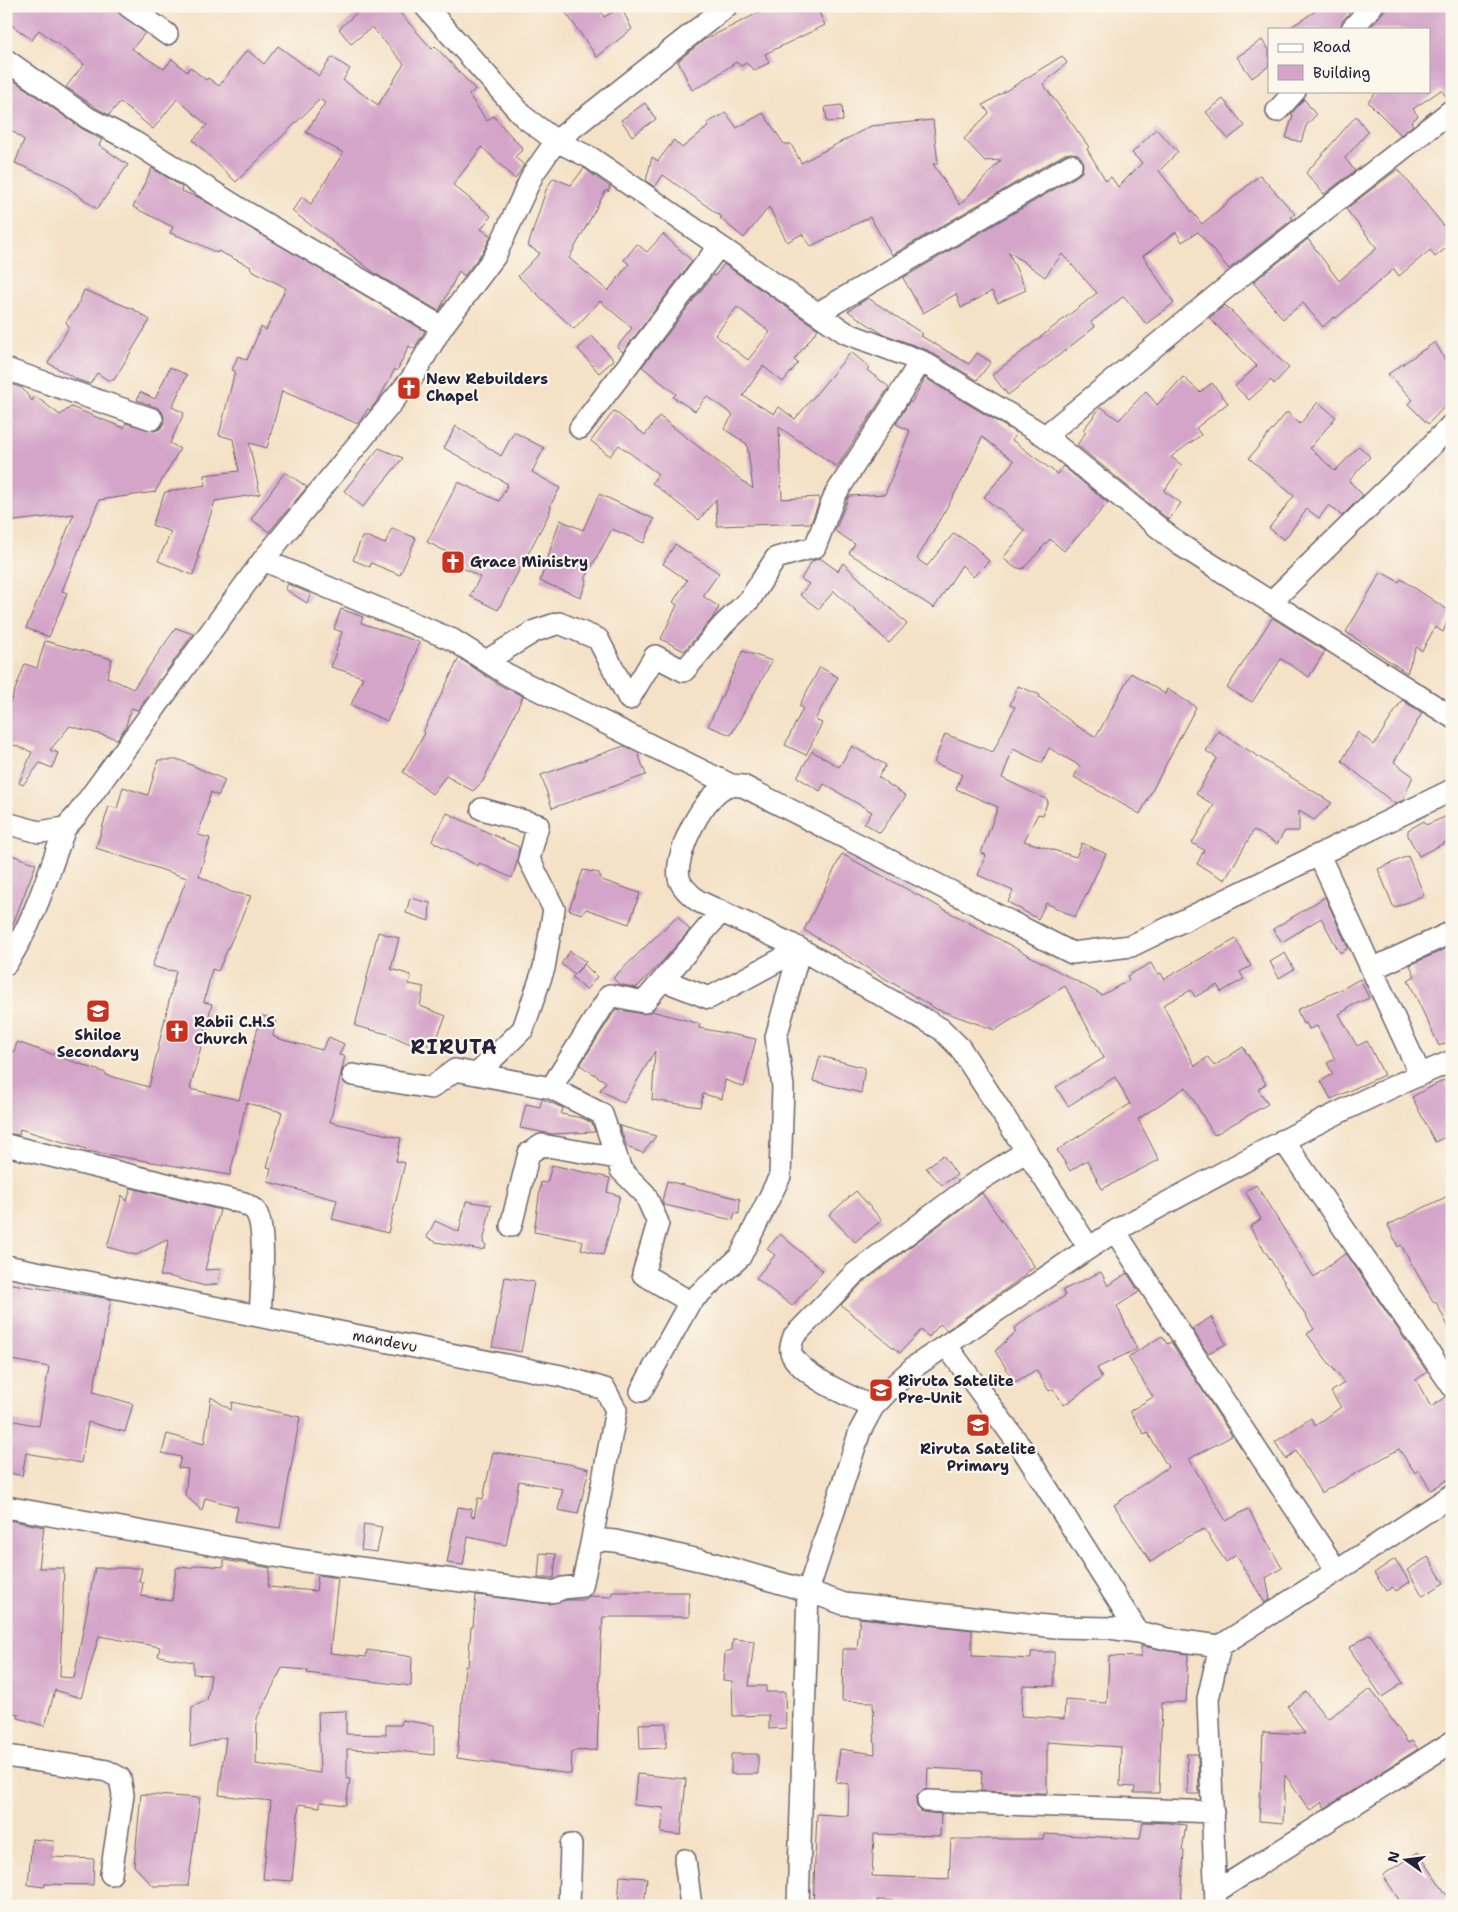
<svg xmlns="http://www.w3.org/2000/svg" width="1458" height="1912" viewBox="0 0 1458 1912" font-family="'Shantell Sans',sans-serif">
<rect width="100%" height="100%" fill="#fbf7ec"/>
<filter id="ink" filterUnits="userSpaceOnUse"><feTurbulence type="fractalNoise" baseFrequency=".02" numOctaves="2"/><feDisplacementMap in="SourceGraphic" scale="10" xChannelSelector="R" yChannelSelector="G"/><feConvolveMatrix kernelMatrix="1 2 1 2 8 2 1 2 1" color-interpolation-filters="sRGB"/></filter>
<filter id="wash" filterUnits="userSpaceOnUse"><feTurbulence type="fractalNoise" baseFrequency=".0096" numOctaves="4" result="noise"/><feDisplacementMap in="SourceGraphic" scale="20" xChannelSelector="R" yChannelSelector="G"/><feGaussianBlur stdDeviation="1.12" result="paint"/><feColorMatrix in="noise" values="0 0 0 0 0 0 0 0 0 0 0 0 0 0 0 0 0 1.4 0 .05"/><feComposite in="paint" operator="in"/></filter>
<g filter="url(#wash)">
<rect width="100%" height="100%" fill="#f4e1c6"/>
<g id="blocks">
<!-- building -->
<path fill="#d4a5c9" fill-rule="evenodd" d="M6 6H110L145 33 132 49 164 69 172 59 187 72 190 67 206 80 208 78 219 86 247 50 264 64 278 46 319 76 332 57 350 69 343 80 378 105 404 64 372 27 351 44 339 29 364 6H394L432 49 435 46 475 89 469 95 487 121 493 116 523 149 515 157 524 165 515 179 482 147 453 185 491 216 481 229 491 236 484 250 464 276 459 271 439 311 376 274 292 211 302 197 311 204 343 153 306 132 325 103 320 99 236 182 193 140 207 125 177 99 153 129 120 102 109 115 95 107 66 87 84 64 39 30 32 40 6 21Z
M561 6H598L604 17 621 7 632 29 597 57Z
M772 6H816L825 25 765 54 769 63 754 70 746 63 741 66 736 62 704 84 692 90 678 61 704 40Z
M1323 6H1344L1349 14 1342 21 1340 29H1288Z
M1388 6H1452V98L1448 99 1441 90 1413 109 1418 116 1411 122 1413 125 1401 135 1368 102 1377 91H1429V29H1369Z
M1262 40 1269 50V66L1252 78 1237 57Z
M1062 56 1067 63 1043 84 1089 147 1087 149 1106 181 1111 177 1118 187 1142 163 1132 153 1156 129 1178 152 1159 171 1202 224 1260 175 1295 214 1291 217 1293 219 1229 269 1198 232 1182 242 1176 232 1143 256 1174 303 1146 324 1124 296 1091 322 1095 327 1008 395 992 375 1097 293 1062 254 1045 277 1008 251 1026 290 998 303 992 291 961 308 956 294 923 313 903 278 1077 176 1082 172 1083 165 1082 159 1078 154 1071 153 1065 154 892 255 870 217 811 246 802 234 787 242 769 207 744 238 720 218 722 217 663 175 655 187 646 181 652 157 658 161 674 140 682 148 709 126 707 123 726 113 737 128 763 113 784 144H791L801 163 871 126 933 120 938 164H933L960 205 1001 160 985 161 964 139 989 113 983 105Z
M6 75 81 128 102 140 99 145 128 165 97 209 60 182 15 163 24 140 6 126Z
M1223 99 1245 126 1228 139 1206 112Z
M1304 99 1316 115 1306 126 1301 142 1286 138 1293 115 1291 114Z
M645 103 656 119 632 136 621 120Z
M842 105 843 121 827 122 825 107Z
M1356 116 1368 132 1345 158 1355 171 1324 194 1306 173Z
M152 168 182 187 181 191 198 197 425 331 414 349 409 346 397 371 395 369 380 397 370 410 368 409 358 424 282 391 267 448 249 443 260 494 215 501 197 556 199 557 193 575 158 561 171 532 152 525 165 492 205 485 204 475 239 471 233 439 219 435 235 371 232 370 238 356 247 360 261 327 266 330 286 288 250 269 251 267 218 251 217 253 197 243 170 233 173 227 133 207Z
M584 168 610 187 608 192 606 190 569 258 608 291 629 264 624 260 637 244 647 252 663 234 692 261 623 352 617 347 632 328 600 301 574 329 518 276 540 253 528 246 546 190 553 178 571 185Z
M1398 169 1452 236V243L1435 257 1430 250 1399 276 1394 269 1336 318 1334 317 1323 327 1303 303 1283 319 1253 282 1308 239 1339 281 1377 248 1346 209Z
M724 264 818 329 794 360 798 363 783 382 763 366 743 396 774 414 779 407 795 419 851 352 869 367 867 370 889 387 837 467 779 427 782 499 819 497V502L811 523 717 526 716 499 699 520 652 483 658 474 619 445 610 456 591 441 614 411 645 435 659 416 753 489 747 444 724 429 733 415 707 396 695 411 673 397 676 394 642 367 713 275 715 276ZM737 307 770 332 748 360 715 335Z
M84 290 133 309 150 320 114 380H108L97 373 90 384 78 380 48 363 69 327 66 322 77 307Z
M868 298 923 334 921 336 969 364 977 353 991 362 977 380 927 350 881 333 848 311Z
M1225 305 1289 368 1274 384 1271 380 1249 400 1235 386 1257 366 1209 318Z
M592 336 614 360 599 373 578 349Z
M1435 342 1452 372V399L1428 424 1408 404 1413 400 1388 374Z
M170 367 187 375 172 407 184 413 170 443 180 449 155 492 99 500 62 591 67 593 49 637 26 628 74 514 6 522V382L22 388 32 401 35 396 60 415 71 407 124 428 126 423 154 431 160 429 164 423V417L162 411 156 407 137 400 140 392 155 399Z
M1183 377 1200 392 1212 383 1228 403 1196 428 1201 435 1171 457 1182 465 1164 491 1181 503 1169 520 1077 445 1086 432 1083 430 1101 407 1119 420 1146 391 1157 405Z
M925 378 1016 433 1012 440 1057 474 1063 466 1108 503 1064 551 1050 539 1023 569 1014 567 1003 558 1025 531 999 508 998 509 984 497 1014 461 982 437 966 474 917 559 927 566 954 533 974 546 989 561 973 577 962 565 934 608 849 553 855 544 835 531 849 496 885 494 910 431 896 424 909 402 911 403Z
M1318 402 1336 417 1310 448 1335 471 1359 446 1370 457 1349 481 1363 495 1342 516 1329 505 1319 518 1307 509 1284 540 1269 528 1294 496 1249 458 1287 412 1300 424Z
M456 426 501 456 514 432 544 448 532 472 560 488 550 506 551 507 549 514 498 610 470 596 480 577 448 560 451 554 427 542 458 482 499 501 508 484 444 448Z
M379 448 403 458 363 507 344 491Z
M285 472 307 487 269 532 251 519Z
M599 494 654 519 644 543 612 529 585 579 587 580 581 597 540 581 560 520 583 530Z
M392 528 416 538 400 575 371 563 370 567 353 560 362 537H369L385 544Z
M675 544 719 573 703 596 719 607 712 619 684 651 661 639 677 605 673 602 687 580 663 564Z
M820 558 838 571 843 563 907 624 889 643 834 591 819 609 800 595 809 584 801 579 812 561Z
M1381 572 1399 582 1401 579 1451 612 1443 632 1435 627 1422 651 1416 647 1407 673 1346 632Z
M288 584 311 594 307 603 285 589Z
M341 609 363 617 361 623 419 642 404 690H402L387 721 351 705 363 677 331 667 342 632 334 629Z
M1272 618 1325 651 1309 677 1281 659 1252 702 1227 688Z
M176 628 193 634 160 680 159 679 138 710 131 708 126 726 117 739 70 726 50 750 58 753 52 768 40 763 23 785 19 783 32 752 6 742V713L25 664 37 668 45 641 112 659 107 677 133 689Z
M743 651 772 661 731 735 708 726Z
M459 658 501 686 523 696 483 781 473 791 446 776 432 794 403 772 425 733 423 732Z
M820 667 838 677 815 720 822 723 806 755 785 745 803 708 799 706Z
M1131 673 1165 694 1167 689 1196 707 1140 814 1074 777 1080 766 1049 748 1042 763 1013 749 1002 778 1048 800 1043 815 1038 814 1024 841 1076 857 1082 843 1106 854 1075 917 1046 903 1038 919 1008 902 1013 891 978 875 986 855 981 853 998 807 956 789 962 774 934 763 945 734 993 752 1015 707 1010 705 1018 686 1040 695 1039 697 1077 726 1096 737Z
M1402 700 1422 713 1394 762 1413 776 1403 800 1395 804 1342 761 1358 732 1374 745Z
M1218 731 1332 803 1314 820 1299 811V831H1285L1277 844 1254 830 1225 880 1197 864 1204 850 1192 843 1214 805 1196 794 1217 758 1206 751Z
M624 746 638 753 646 775 552 808 541 775Z
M852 746 886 765 878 777 906 796 880 833 864 823 872 812 824 784 820 791 797 777 812 751 839 767Z
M158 760H180L225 780 218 796 211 792 198 835 210 838 199 876 231 892 251 896 218 971 212 969 204 1002 212 1004 190 1089 239 1100 261 1016 276 1019 273 1036 279 1039 322 1050 329 1037 344 1044 339 1055 345 1056 330 1122 401 1138 396 1161 405 1163 388 1233 332 1219 337 1200 268 1182 271 1168 267 1167 282 1112 246 1103 230 1175 86 1151V1149L20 1129 19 1135 6 1133V1049L14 1052 17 1042 106 1073V1075L149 1087 176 971 166 970 152 966 187 878 96 848 109 806 117 809 123 787 148 795Z
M447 813 519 847 517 862 512 878 479 863 478 866 432 841Z
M1452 814V839L1419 856 1408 836V830L1424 821 1426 825Z
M9 854 36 864 7 939 6 863Z
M842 854 1102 995 1129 980 1127 976 1151 963 1157 974 1161 973 1164 979 1236 939 1251 966 1240 972 1244 979 1221 992 1217 985 1195 997 1191 990 1163 1005 1195 1066 1208 1057 1214 1066 1243 1047 1266 1084 1258 1089 1268 1104 1214 1135 1186 1087 1138 1119 1159 1160 1102 1189 1087 1160 1070 1171 1057 1150 1130 1104 1115 1077 1068 1106 1056 1087 1104 1058 1065 986 995 1030 936 1009 804 930Z
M1408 856 1424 895 1394 908 1378 869Z
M583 870 599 873 602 880 640 893 629 924 586 909 582 914 569 910Z
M1325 897 1348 948 1340 953 1321 918 1282 942 1273 929Z
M410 898 430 903 429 921 406 913Z
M677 916 690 930 659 965 636 988 619 984 613 978Z
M378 932 399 938 391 969 411 975 409 984 424 987 420 1006 446 1016 433 1047 419 1041 417 1047 388 1034 355 1026Z
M1452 946V1040L1439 1046 1408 980 1415 976 1410 965Z
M570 951 586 962 575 974 561 964Z
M1285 953 1294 969 1279 978 1270 962Z
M584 964 597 977 586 990 572 977Z
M1360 979 1369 998 1347 1008 1348 1009 1339 1014 1357 1046 1367 1041 1384 1075 1331 1099 1321 1081 1333 1074 1327 1063 1335 1059 1317 1026 1309 1029 1306 1023 1303 1024 1297 1010 1342 989Z
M616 1009 642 1014 652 1011 700 1024 699 1028 756 1039 744 1087 725 1080 722 1099 703 1094 700 1107 652 1100 655 1051 624 1103 600 1090 606 1082 580 1065Z
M820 1056 865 1068 861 1093 813 1081Z
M1444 1080 1452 1095V1134L1435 1142 1412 1097Z
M542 1099 563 1108 561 1114 582 1118 592 1123 595 1132 552 1134 520 1128 526 1104 540 1107Z
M619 1125 620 1126 656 1136 643 1153 627 1147Z
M943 1155 957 1175 942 1185 926 1168Z
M552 1165 610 1178 607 1192 620 1196 603 1255 581 1249 583 1241 534 1232 541 1182 547 1183Z
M667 1181 740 1199 739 1214 735 1213 733 1220 664 1205 662 1201Z
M1256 1185 1314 1277 1346 1253 1427 1372 1416 1380 1431 1407 1446 1397 1452 1398V1477L1431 1490 1418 1470 1415 1473 1399 1449 1321 1493 1296 1451 1286 1459 1275 1442 1311 1418 1315 1426 1341 1407 1331 1392 1344 1383 1307 1334 1314 1329 1250 1227 1261 1219 1245 1191Z
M131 1188 220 1210 205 1270 221 1269 218 1284 205 1286 168 1276H160L169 1239 136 1255 107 1247 122 1195 127 1201Z
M856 1191 882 1220 855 1242 829 1215Z
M982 1193 1035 1267 1026 1273 1027 1274 947 1330 940 1324 929 1337 921 1330 900 1353 841 1305 862 1283Z
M1452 1194V1334L1436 1302 1434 1303 1401 1245 1398 1247 1388 1225Z
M466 1201 491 1205 483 1243 486 1245 485 1249H482L481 1250 436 1242 427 1237 435 1221 459 1232Z
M780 1234 823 1271 792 1306 756 1278 775 1255 767 1249Z
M1101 1272 1108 1286 1127 1273 1139 1292 1117 1306 1137 1349 1097 1368 1102 1378 1064 1405 1053 1389 1049 1391 1036 1370 1015 1382 995 1351 1016 1332 1014 1329 1027 1318 1065 1296 1063 1290Z
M505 1277 534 1282 521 1352 492 1347Z
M6 1283 111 1299 93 1392 133 1404 125 1432 88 1422 81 1463 26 1453 22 1476 6 1472V1444L10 1420 39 1426 49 1367 6 1359Z
M1211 1317 1226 1344 1208 1353 1192 1329Z
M1162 1336 1167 1344 1171 1342 1232 1436 1189 1459 1226 1521 1248 1509 1282 1568 1266 1578 1270 1599 1265 1603 1236 1555 1226 1562 1204 1529 1187 1537 1151 1562 1114 1505 1168 1467 1147 1432 1144 1434 1130 1411 1153 1397 1128 1357Z
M211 1397 231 1410 232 1402 300 1417 280 1528 235 1521 238 1507 205 1498 202 1511 185 1495 188 1469 178 1468 181 1457 162 1453 167 1434 204 1444Z
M493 1452 569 1464 589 1469 578 1514 558 1510 563 1489 519 1481 506 1545 468 1537 463 1565 447 1563 458 1507 472 1509 471 1516 474 1517 478 1498 483 1499Z
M9 1520 44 1527 39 1568H64L60 1677 74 1678 95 1568H142L139 1581 143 1582 141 1596 172 1601 176 1568H179V1567L189 1568 199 1565 224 1567V1560L270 1568 268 1587 316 1591 318 1575 338 1578 330 1653 366 1657 367 1650 412 1657 411 1686 307 1673 308 1670 282 1668 257 1718 256 1764 320 1773 318 1712 346 1711V1734L386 1735V1725H401L402 1720 434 1725V1755L398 1751 347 1749V1779H350L346 1805 320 1802V1807L299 1804 292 1881 263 1879 271 1801 219 1795 226 1737 190 1747 192 1707 207 1700 211 1675 193 1674V1662L158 1656 160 1647 99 1636 81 1698 55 1690 45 1726 18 1718 19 1714 6 1712V1539Z
M364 1524 382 1527 377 1552 361 1550Z
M540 1553 556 1554 554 1578H538Z
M1428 1557 1444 1583 1423 1596 1407 1570Z
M1395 1559 1410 1582 1396 1591 1393 1587 1386 1591 1374 1573Z
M612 1592H689V1617H603L601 1640 597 1750 572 1751 571 1774 457 1758 465 1666H468L471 1627H473L476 1595 549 1604 566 1600H584L589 1596 612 1597Z
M860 1618 972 1630V1656L1031 1659V1652H1054V1686L1023 1685 1021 1716 1064 1719 1065 1700 1107 1703 1109 1656 1141 1657V1646L1188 1654 1186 1702H1162L1159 1793H1134L1135 1787 1120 1786 1121 1747 1047 1742V1793L981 1791 982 1771 928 1768 927 1789 918 1794 916 1801 917 1807 922 1812 941 1814 940 1836 874 1834 872 1876 949 1879 951 1839H1043L1044 1834 1140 1839 1143 1822 1169 1823 1186 1825 1182 1850 1184 1851 1181 1906H981V1903L877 1900V1906H813L817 1814 848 1816 849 1784 836 1782 840 1749 875 1754 873 1702 842 1701 843 1649H857Z
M1370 1634 1403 1683 1382 1697 1349 1648Z
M733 1639 754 1641 749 1686H766V1692H785L786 1728 769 1729V1715L733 1716 732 1681 723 1680 725 1652 732 1650Z
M1371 1689 1408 1743 1412 1741 1418 1749 1325 1808 1322 1802 1310 1811 1285 1775 1283 1823 1259 1821 1263 1732 1305 1734 1288 1707 1306 1692 1327 1719Z
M666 1723V1748L640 1749 639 1724Z
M731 1754H758V1774H731Z
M1187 1754H1198L1199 1794H1188Z
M637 1774 686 1779 681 1835 661 1833 664 1808 634 1805Z
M141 1794 200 1798 188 1886H153L134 1866Z
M32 1839 54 1841 52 1857 94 1859 93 1885 45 1884 44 1887 28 1885Z
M1418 1852 1452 1903V1906H1403L1383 1875Z
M620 1876 647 1878 644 1906H618Z"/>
</g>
</g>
<g filter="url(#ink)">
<use href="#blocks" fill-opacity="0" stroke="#6c656c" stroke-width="1"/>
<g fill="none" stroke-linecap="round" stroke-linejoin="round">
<!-- minor casing -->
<g stroke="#6c656c" stroke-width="24">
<path id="minor" d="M128 6 167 34
M425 6 524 117 556 141 591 158 846 333 921 361 1045 436 1179 544 1452 717
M1352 29 1372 6
M6 60 88 118 134 142 237 207 442 327
M1277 111 1295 91
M818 313 1071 165
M6 369 152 419
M580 428 719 246
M1045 436 1232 283 1452 110
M263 560 453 640 508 675 731 785
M1271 602 1427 450 1452 424
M486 661 535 631 559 623 598 639 629 699 655 656 684 671 723 625 750 599 776 558 815 547 835 495 921 361
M6 823 39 832 65 828 77 815 263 560 412 378 442 327 495 256 533 174 556 141 727 6
M1319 855 1420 1074
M6 964C34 923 48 874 65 828
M1372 969 1452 932
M663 980 709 998 800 949
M477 1074 523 1029 544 968 554 909 529 859 538 825 482 809
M353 1075 431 1088 455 1070 551 1088 610 995 644 1002 721 912
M551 1088 602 1114 621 1170 645 1194 658 1223 643 1274 690 1302 641 1391
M1283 1140 1452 1386
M6 1145 244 1203C248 1206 254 1208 256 1212 267 1229 261 1295 260 1316
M511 1226 529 1153 542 1145 617 1158
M1115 1231 1216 1389 1337 1571
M1089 1248 960 1048 941 1029 791 944 698 901C691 895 681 887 679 878 674 853 705 790 731 785 735 785 739 786 743 786L1072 953 1131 946 1452 790
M6 1266 561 1376 605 1389 616 1410 591 1544
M690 1302 740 1257 780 1176 783 1087 776 1037 800 949
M946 1345 1023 1450 1138 1632
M873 1407C851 1397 804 1377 792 1355 789 1349 792 1342 794 1336L854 1274 972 1185 1027 1151
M6 1507 297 1560 548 1592 556 1591 563 1588 582 1586 591 1544 604 1540 615 1541 712 1563 808 1591 844 1604 1056 1627 1110 1628 1138 1632 1167 1639 1220 1646
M6 1756 96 1769 107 1771 120 1778 123 1795 111 1874
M928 1801 1213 1812
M685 1860 691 1906
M1217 1891 1452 1742
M569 1906 571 1845
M798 1906 808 1591 860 1431 873 1407 890 1389 914 1367 1089 1248 1115 1231C1226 1171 1336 1109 1452 1061
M1216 1906 1208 1699 1220 1646 1337 1571 1452 1495"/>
</g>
<!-- minor -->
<use href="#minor" stroke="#fff" stroke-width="21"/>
</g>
</g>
<!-- icons -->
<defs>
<g id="church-square" transform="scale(1.25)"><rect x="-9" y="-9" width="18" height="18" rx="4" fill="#c8321e" stroke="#fbf7ec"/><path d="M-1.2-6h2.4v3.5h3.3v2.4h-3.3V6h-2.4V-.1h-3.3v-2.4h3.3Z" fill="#fff"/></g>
<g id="school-square" transform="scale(1.25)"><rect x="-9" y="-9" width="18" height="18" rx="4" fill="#c8321e" stroke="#fbf7ec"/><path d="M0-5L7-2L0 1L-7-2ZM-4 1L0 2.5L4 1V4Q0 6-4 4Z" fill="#fff"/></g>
</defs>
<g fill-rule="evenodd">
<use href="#church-square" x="409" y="388"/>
<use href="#church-square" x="453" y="562"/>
<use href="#school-square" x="98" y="1011"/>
<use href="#church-square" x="177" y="1031"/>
<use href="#school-square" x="881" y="1390"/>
<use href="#school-square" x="978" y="1425"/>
</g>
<g text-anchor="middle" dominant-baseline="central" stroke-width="4.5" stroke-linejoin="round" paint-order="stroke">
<!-- poi labels -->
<g font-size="15" font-weight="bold" fill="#22223b" stroke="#fbf7ec" text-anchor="start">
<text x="426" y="379">New Rebuilders<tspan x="426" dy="17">Chapel</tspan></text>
<text x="470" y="562">Grace Ministry</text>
<text x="194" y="1022">Rabii C.H.S<tspan x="194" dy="17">Church</tspan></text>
<text x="98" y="1035" text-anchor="middle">Shiloe<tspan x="98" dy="17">Secondary</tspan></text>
<text x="898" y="1381">Riruta Satelite<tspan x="898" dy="17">Pre-Unit</tspan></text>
<text x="978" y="1449" text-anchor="middle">Riruta Satelite<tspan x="978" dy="17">Primary</tspan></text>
</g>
<!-- street labels -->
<g font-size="15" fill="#22223b" stroke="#fbf7ec">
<text transform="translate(385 1341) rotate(11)">mandevu</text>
</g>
<!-- district labels -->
<g font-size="20" font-weight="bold" letter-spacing="1" fill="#22223b" stroke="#fbf7ec">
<text x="454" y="1047">RIRUTA</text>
</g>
</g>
<!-- margin -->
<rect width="1458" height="1912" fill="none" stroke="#fbf7ec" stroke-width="25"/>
<!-- legend -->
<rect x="1268" y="28" width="162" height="65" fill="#fbf7ec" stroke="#a4a2a5"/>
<rect x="1278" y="44" width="25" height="8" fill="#ffffff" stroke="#a4a2a5"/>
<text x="1313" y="52" font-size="15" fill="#22223b">Road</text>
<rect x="1278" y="65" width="25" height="15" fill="#d4a5c9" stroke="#a4a2a5"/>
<text x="1313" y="78" font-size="15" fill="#22223b">Building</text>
<!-- north arrow -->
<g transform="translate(1406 1860) rotate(284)" stroke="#fbf7ec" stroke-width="4" paint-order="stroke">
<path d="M0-4L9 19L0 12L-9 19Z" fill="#22223b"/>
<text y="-8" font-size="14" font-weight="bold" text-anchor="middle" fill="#22223b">N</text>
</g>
</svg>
